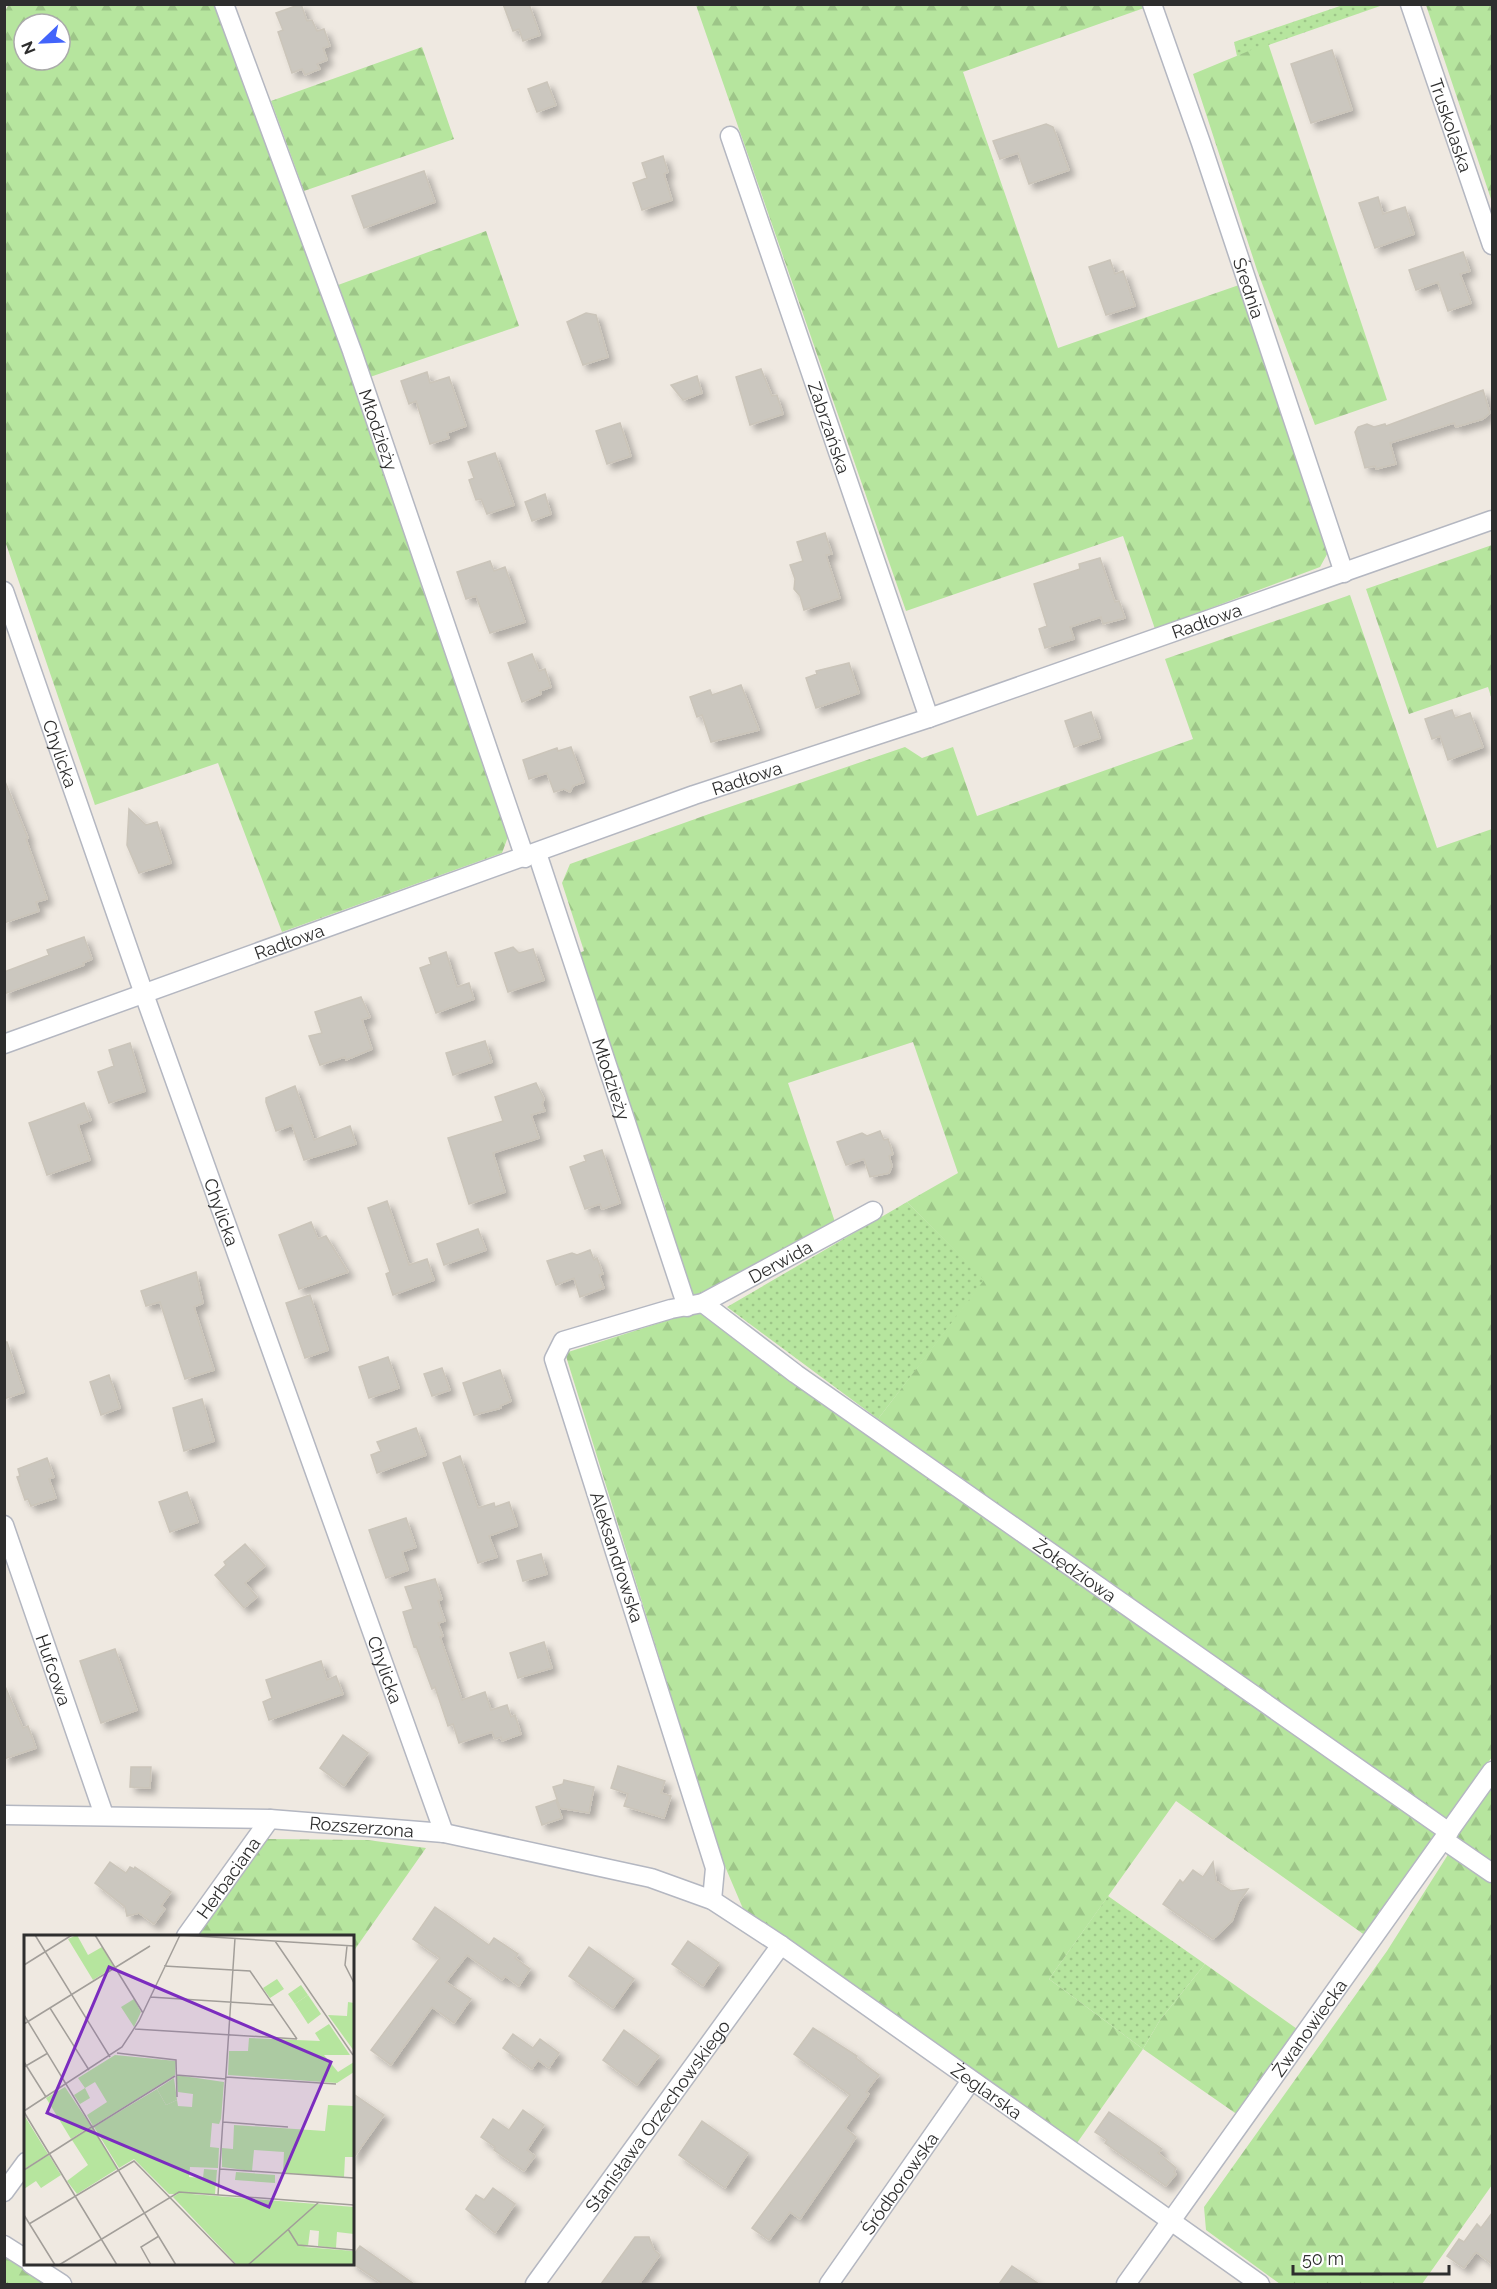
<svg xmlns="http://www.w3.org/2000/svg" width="1497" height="2289" viewBox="0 0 1497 2289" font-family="Raleway,sans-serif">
<defs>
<pattern id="grass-dots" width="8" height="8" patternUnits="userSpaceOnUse" patternTransform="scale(1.5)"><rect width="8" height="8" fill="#b6e59e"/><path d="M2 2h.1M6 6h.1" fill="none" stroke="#9dc588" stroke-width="1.8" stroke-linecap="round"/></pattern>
<pattern id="forest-firs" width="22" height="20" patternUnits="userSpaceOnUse" patternTransform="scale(1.5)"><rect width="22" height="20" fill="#b6e59e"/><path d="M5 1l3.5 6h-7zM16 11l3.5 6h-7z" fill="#9dc588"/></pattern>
<filter id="shadow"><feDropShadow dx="5.5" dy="5.5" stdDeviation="3" flood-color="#0004"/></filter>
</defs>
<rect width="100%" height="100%" fill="#efe9e1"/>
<!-- grass -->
<path fill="url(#grass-dots)" d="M1343 5H1383L1237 56 1234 42Z
M907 1202 985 1280 878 1419 727 1307Z
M1108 1896 1205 1964 1160 2020 1143 2049 1049 1979Z"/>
<!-- forest -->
<path fill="url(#forest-firs)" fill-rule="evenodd" d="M9 4 218 5 319 279 509 834 502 853 282 932 218 763 95 805 5 541 4 13ZM24 24H60V60H24Z
M696 5H1146L1147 7 963 72 1058 348 1239 285 1331 547 1320 567 1155 629 1123 536 906 611Z
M1426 5H1492V202Z
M1268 43 1387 400 1315 425 1257 270 1193 74Z
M422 47 454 139 304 191 271 101Z
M486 231 519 326 370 377 338 285Z
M1492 545V700L1488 687 1409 714 1366 589Z
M1350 595 1437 848 1492 829V1757L1446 1822 878 1419 984 1280 907 1202 958 1173 913 1042 788 1083 835 1222 692 1301 664 1203 576 954 584 951 562 883 570 864 709 814 905 747 922 758 953 747 977 816 1193 739 1165 659Z
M697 1311 1438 1834 1366 1936 1176 1801 1049 1979 1143 2049 1160 2020 1205 1964 1300 2031 1238 2115 1143 2049 1077 2143 744 1911 721 1857 565 1353Z
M1492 1785V1864L1454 1837Z
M265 1839 368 1840 426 1848 353 1952 352 1936H196Z
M1449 1853 1492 1884V2185L1422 2284H1280L1206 2230 1204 2207 1387 1951Z
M5 2252 50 2284H5Z"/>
<!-- building -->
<path fill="#cbc7bf" stroke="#cbc5ba" stroke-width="1.5" filter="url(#shadow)" d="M301 4 307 21 312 20 317 31 324 29 330 46 323 48 327 60 317 64 320 69 305 75 302 69 292 73 278 32 283 30 276 13Z
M503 4H529L540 35 523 41 519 29 513 31Z
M1332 50 1352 110 1311 123 1291 64Z
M547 82 556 105 537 112 528 89Z
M1046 124 1053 127 1069 170 1029 184 1018 153 1000 159 993 141Z
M663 156 668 172 664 174 672 200 642 210 633 183 647 178 642 163Z
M424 171 435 202 364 228 352 196Z
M1378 197 1383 214 1405 207 1414 234 1375 248 1359 203Z
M1463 252 1470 271 1460 274 1471 303 1448 311 1438 282 1416 290 1409 270Z
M1110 260 1115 274 1123 271 1135 306 1106 315 1089 267Z
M586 313 596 315 608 357 583 365 567 322Z
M761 369 772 396 777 395 783 414 750 425 736 377Z
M427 372 430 383 449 377 466 426 447 433 449 438 430 444 416 401 409 404 401 381Z
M697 376 702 393 683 400 671 385Z
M1483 390 1490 413 1483 419 1456 427 1454 423 1390 443 1396 464 1376 469 1375 466 1365 468 1355 432 1358 427 1367 424 1374 427 1385 424 1386 426Z
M620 423 631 456 607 464 596 431Z
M495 453 514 505 487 514 481 499 476 500 469 480 474 478 468 462Z
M545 494 551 514 532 521 525 502Z
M825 533 832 554 826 555 840 598 804 610 800 596 794 589 795 579 790 565 803 561 797 542Z
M1100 558 1115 602 1119 601 1125 618 1103 624 1101 617 1070 627 1074 639 1045 648 1039 629 1047 626 1034 584 1080 569 1079 564Z
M490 561 494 571 505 567 525 622 490 633 476 596 466 599 457 572Z
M532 654 539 671 545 669 551 687 540 691 541 694 522 702 508 663Z
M849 663 859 693 816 708 806 678 817 674 816 671Z
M741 685 759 730 711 742 702 715 697 717 690 697 710 690 712 695Z
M1452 710 1455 718 1470 713 1483 747 1448 760 1440 736 1432 739 1425 719Z
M1091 712 1100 738 1074 747 1065 721Z
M571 747 584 782 573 786 570 792 564 789 554 792 547 773 529 779 523 760 557 748 558 751Z
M4 779 28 838 26 839 47 899 36 902 39 911 4 923Z
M129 809 146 825 157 822 171 863 139 873 127 845Z
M84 937 92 959 83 963 84 965 4 994V972L49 955 47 950Z
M513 947 519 953 533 949 544 980 508 992 495 953Z
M446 952 457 987 469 983 474 999 436 1013 420 968 431 964 429 958Z
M361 997 370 1017 362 1020 372 1049 346 1060 345 1057 320 1065 309 1036 322 1033 315 1012Z
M485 1041 492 1062 453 1075 446 1053Z
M130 1043 145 1091 109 1103 98 1072 114 1066 109 1050Z
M536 1083 544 1099 542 1104 545 1111 531 1115 539 1138 493 1153 505 1192 469 1204 448 1138 503 1121 495 1097Z
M295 1086 314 1140 350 1126 356 1144 304 1160 292 1125 276 1131 266 1102V1098Z
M84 1103 91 1120 78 1125 90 1160 47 1175 29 1123Z
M880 1131 884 1140 888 1139 893 1154 889 1156 892 1166 889 1173 870 1177 864 1159 846 1165 837 1142 862 1133 867 1136Z
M602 1150 620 1203 602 1209 600 1204 585 1209 570 1167 586 1161 584 1156Z
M387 1201 409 1265 427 1259 434 1280 393 1295 386 1274 390 1272 368 1208Z
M311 1222 318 1239 326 1236 348 1272 299 1289 279 1235Z
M478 1229 486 1250 444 1265 437 1244Z
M590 1250 594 1260 597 1258 603 1274 599 1275 604 1288 580 1297 574 1278 556 1285 547 1261 572 1253 577 1255Z
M196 1272 203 1303 194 1307 214 1370 185 1379 160 1302 146 1306 141 1291Z
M310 1295 328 1350 305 1358 286 1303Z
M4 1342H7L24 1392 4 1399Z
M388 1357 399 1388 369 1398 359 1367Z
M442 1368 450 1390 432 1396 424 1374Z
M500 1370 511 1401 500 1406 501 1408 474 1415 463 1383Z
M109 1375 120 1408 101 1415 90 1382Z
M202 1399 214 1441 184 1451 173 1408Z
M416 1428 426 1455 377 1473 371 1455 381 1451 377 1442Z
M460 1456 478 1508 494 1503 495 1507 509 1502 517 1526 489 1536 497 1557 478 1563 443 1463Z
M47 1458 54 1477 49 1479 56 1498 31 1506 28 1499 25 1500 17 1477 20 1476 18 1469Z
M187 1492 198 1522 170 1532 159 1502Z
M406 1518 416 1547 402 1552 408 1570 386 1578 369 1530Z
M245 1544 265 1566 245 1583 257 1597 244 1608 215 1575 226 1565 224 1562Z
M541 1554 547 1574 523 1581 517 1561Z
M435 1579 442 1599 438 1601 445 1621 438 1623 443 1636 440 1637 462 1700 485 1692 491 1710 507 1705 511 1717 515 1715 521 1734 502 1741 501 1737 495 1739 492 1732 459 1743 453 1724 448 1726 435 1687 432 1689 416 1646 414 1647 403 1612 413 1609 405 1587Z
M544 1642 552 1668 518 1678 510 1653Z
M115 1649 137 1710 101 1723 80 1661Z
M321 1661 327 1680 336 1676 343 1694 269 1720 263 1702 272 1698 266 1680Z
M4 1684 23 1728 28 1726 36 1748 4 1759Z
M343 1735 368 1753 344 1786 320 1768Z
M618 1766 665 1781 661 1793 671 1796 664 1818 624 1806 628 1794 611 1788Z
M131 1767H151L150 1788 130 1787Z
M564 1780 594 1787 589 1813 560 1808 553 1787 563 1784Z
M556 1800 562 1818 542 1825 536 1807Z
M110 1862 126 1873 130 1867 134 1869 135 1867 171 1892 161 1906 165 1909 154 1924 139 1913 127 1916 125 1907 95 1883Z
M1213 1862 1216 1881 1231 1891 1248 1889 1239 1902 1232 1921 1213 1939 1163 1904 1180 1880 1183 1883 1193 1870 1203 1877Z
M435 1907 489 1945 494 1938 518 1954 515 1958 530 1969 519 1986 505 1976 502 1980 467 1955 446 1982 471 1999 454 2023 432 2007 391 2065 371 2050 440 1958 413 1939Z
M688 1941 719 1963 703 1986 672 1964Z
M589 1947 634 1979 613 2008 569 1976Z
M813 2028 857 2056 856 2058 879 2075 866 2092 869 2094 845 2128 856 2137 849 2148 800 2219 790 2212 769 2240 752 2228 850 2095 794 2054Z
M624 2030 659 2056 637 2085 603 2060Z
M513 2034 533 2048 540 2039 559 2053 549 2068 538 2060 532 2069 503 2048Z
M352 2093 384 2115 352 2160Z
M523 2110 544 2125 527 2150 535 2156 524 2171 494 2150 495 2147 481 2137 493 2119 509 2130Z
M1109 2112 1162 2149 1158 2153 1176 2168 1174 2172 1176 2174 1166 2186 1105 2143 1107 2140 1095 2132Z
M702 2121 748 2153 725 2188 679 2155Z
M493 2188 515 2204 495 2233 466 2209 476 2195 484 2200Z
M1492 2213V2264L1476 2252 1464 2268 1447 2256 1459 2239 1464 2242 1477 2224 1481 2228Z
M635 2237H649L654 2250 660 2255 639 2284H601Z
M360 2246 414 2284H383L352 2263V2257Z
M1012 2266 1039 2284H999Z"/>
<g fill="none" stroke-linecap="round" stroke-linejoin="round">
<!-- street casing -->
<g stroke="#b4b7c1" stroke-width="21">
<g id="street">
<path id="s1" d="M224 4 352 351 525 858"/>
<path id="s2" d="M1152 4 1201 143 1344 573"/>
<path id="s3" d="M1410 4 1492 245"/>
<path id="s4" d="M730 136 929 718"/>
<path id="s5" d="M4 591 144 994 444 1833"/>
<path id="s6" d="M537 853 687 1307"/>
<path id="s7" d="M4 1044 694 795 929 718 1492 520"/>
<path id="s8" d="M703 1303 796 1374 1449 1832"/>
<path id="s9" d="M4 1525 104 1815"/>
<path id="s10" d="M4 1815 270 1819 444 1833 651 1878 712 1900 781 1945 1260 2284"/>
<path d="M1444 1840 1492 1873"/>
<path id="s11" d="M712 1900 715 1868 554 1359 563 1341 671 1309 703 1303 873 1211"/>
<path id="s12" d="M186 1936 270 1819"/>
<path d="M4 2192 26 2162"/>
<path d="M4 2245 26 2259"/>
<path d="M31 2264 62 2284"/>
<path id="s13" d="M535 2284 781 1945"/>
<path id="s14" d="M829 2284 970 2082"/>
<path id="s15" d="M1126 2284 1492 1771"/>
</g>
</g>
<!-- street -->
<use href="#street" stroke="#fff" stroke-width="18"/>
</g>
<g text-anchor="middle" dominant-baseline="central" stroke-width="4.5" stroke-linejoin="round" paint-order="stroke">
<!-- street labels -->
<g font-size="18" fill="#2e2e2e" stroke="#fff">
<text stroke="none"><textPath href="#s3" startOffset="128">Truskolaska</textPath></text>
<text stroke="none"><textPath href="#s2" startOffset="300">Średnia</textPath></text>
<text stroke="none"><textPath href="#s4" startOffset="308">Zabrzańska</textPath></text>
<text stroke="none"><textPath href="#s1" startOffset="453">Młodzieży</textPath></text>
<text stroke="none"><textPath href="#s7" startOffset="1275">Radłowa</textPath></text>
<text stroke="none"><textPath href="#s5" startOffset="172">Chylicka</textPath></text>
<text stroke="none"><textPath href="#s7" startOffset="789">Radłowa</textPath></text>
<text stroke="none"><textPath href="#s7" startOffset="303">Radłowa</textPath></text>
<text stroke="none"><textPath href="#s6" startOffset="238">Młodzieży</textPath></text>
<text stroke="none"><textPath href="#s5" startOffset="658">Chylicka</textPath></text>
<text stroke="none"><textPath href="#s11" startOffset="819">Derwida</textPath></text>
<text transform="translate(617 1557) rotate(72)">Aleksandrowska</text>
<text stroke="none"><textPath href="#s8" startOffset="458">Żołędziowa</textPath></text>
<text stroke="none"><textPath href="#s9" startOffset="153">Hufcowa</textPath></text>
<text stroke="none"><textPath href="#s5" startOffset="1144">Chylicka</textPath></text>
<text stroke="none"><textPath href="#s10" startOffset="358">Rozszerzona</textPath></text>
<text stroke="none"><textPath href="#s12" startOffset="72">Herbaciana</textPath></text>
<text stroke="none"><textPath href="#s15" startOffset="315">Żwanowiecka</textPath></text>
<text stroke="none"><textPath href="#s10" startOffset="1052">Żeglarska</textPath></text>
<text stroke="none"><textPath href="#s13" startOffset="208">Stanisława Orzechowskiego</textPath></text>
<text stroke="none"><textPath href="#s14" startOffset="123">Śródborowska</textPath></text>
</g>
</g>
<!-- overview -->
<g transform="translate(24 1935)">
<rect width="330" height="330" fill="#efe9e1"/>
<path d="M277 50 284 60 271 69 264 59ZM150 143 153 165 142 170 133 154Z" fill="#b6e59e"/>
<path d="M53 0 64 20 78 12 90 32 69 45 44 4ZM253 44 260 54 246 63 239 53ZM284 60 297 79 284 89 271 69ZM110 64 117 77 110 92 97 72ZM324 67 330 68V116L304 80 323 81ZM305 89 326 120H300L314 137 330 127V137L313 148 204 140 205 116H224L225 103 296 106 291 98ZM91 120 152 126 151 140 69 191 63 180 83 167 71 147 61 153 66 163 56 169 50 160 61 153 54 143ZM152 140 200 147 197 184 195 189 188 188 186 212 195 213 194 233 166 232 165 242 179 243 180 234 193 235 191 259H145L110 224 95 233 70 192 133 154 142 170 153 165 154 171 168 172 169 159 154 157ZM41 152 67 191 47 204 22 163ZM304 170 330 171V222H321L320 242 259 238 260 217 230 215 228 236 198 232V213L209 214 210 190 301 196ZM0 180 24 219 0 234ZM68 192 93 234 53 259 43 246 64 230 48 205ZM25 220 37 240 17 253 12 246 0 254V235ZM212 237 251 240V248L211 245ZM155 258 330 272V299L313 297 312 313 294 311 295 296 286 295 284 311 280 312 330 316V330H213L149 262Z" fill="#b6e59e"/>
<path fill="none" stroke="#a29e99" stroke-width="1.5" d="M11 0 86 122M71 0 119 78M156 0 330 11M251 6 329 120M323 11 321 30 330 48M0 30 48 0M140 31 226 36 273 104M126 62 250 70M26 73 65 135M0 80 152 330M0 89 126 11M111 94 273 104M93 118 152 125 153 162M0 127 22 162M0 132 24 118M152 140 202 144M202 142 312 149M0 176 98 112 115 86 156 0M0 177 93 330M199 187 264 192M69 192 151 141M196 234 330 243M0 235 69 191M194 260 211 3M0 280 31 330M5 289 110 226 212 330M264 294 274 310 330 315M35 330 155 257 330 270M127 330 117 312 135 301M224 330 295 267"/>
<path fill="#7b2cbf" fill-opacity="0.15" stroke="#7b2cbf" stroke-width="3" d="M85 32 307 127 245 272 23 178Z"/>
<rect width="330" height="330" fill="none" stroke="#2e2e2e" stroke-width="3"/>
</g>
<!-- border -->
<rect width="1497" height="2289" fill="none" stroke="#2e2e2e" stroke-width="12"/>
<!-- north arrow -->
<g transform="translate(42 42) rotate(247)"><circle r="28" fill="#ffffff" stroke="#ababab" stroke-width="1.5"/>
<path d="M0-4.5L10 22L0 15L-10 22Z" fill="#4264fb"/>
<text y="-9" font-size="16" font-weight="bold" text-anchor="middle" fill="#2e2e2e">N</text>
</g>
<!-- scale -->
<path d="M1293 2265v9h156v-9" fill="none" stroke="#2e2e2e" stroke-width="3"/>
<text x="1302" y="2265" font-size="18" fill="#2e2e2e" stroke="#ffffff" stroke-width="4.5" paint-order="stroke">50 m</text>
</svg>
